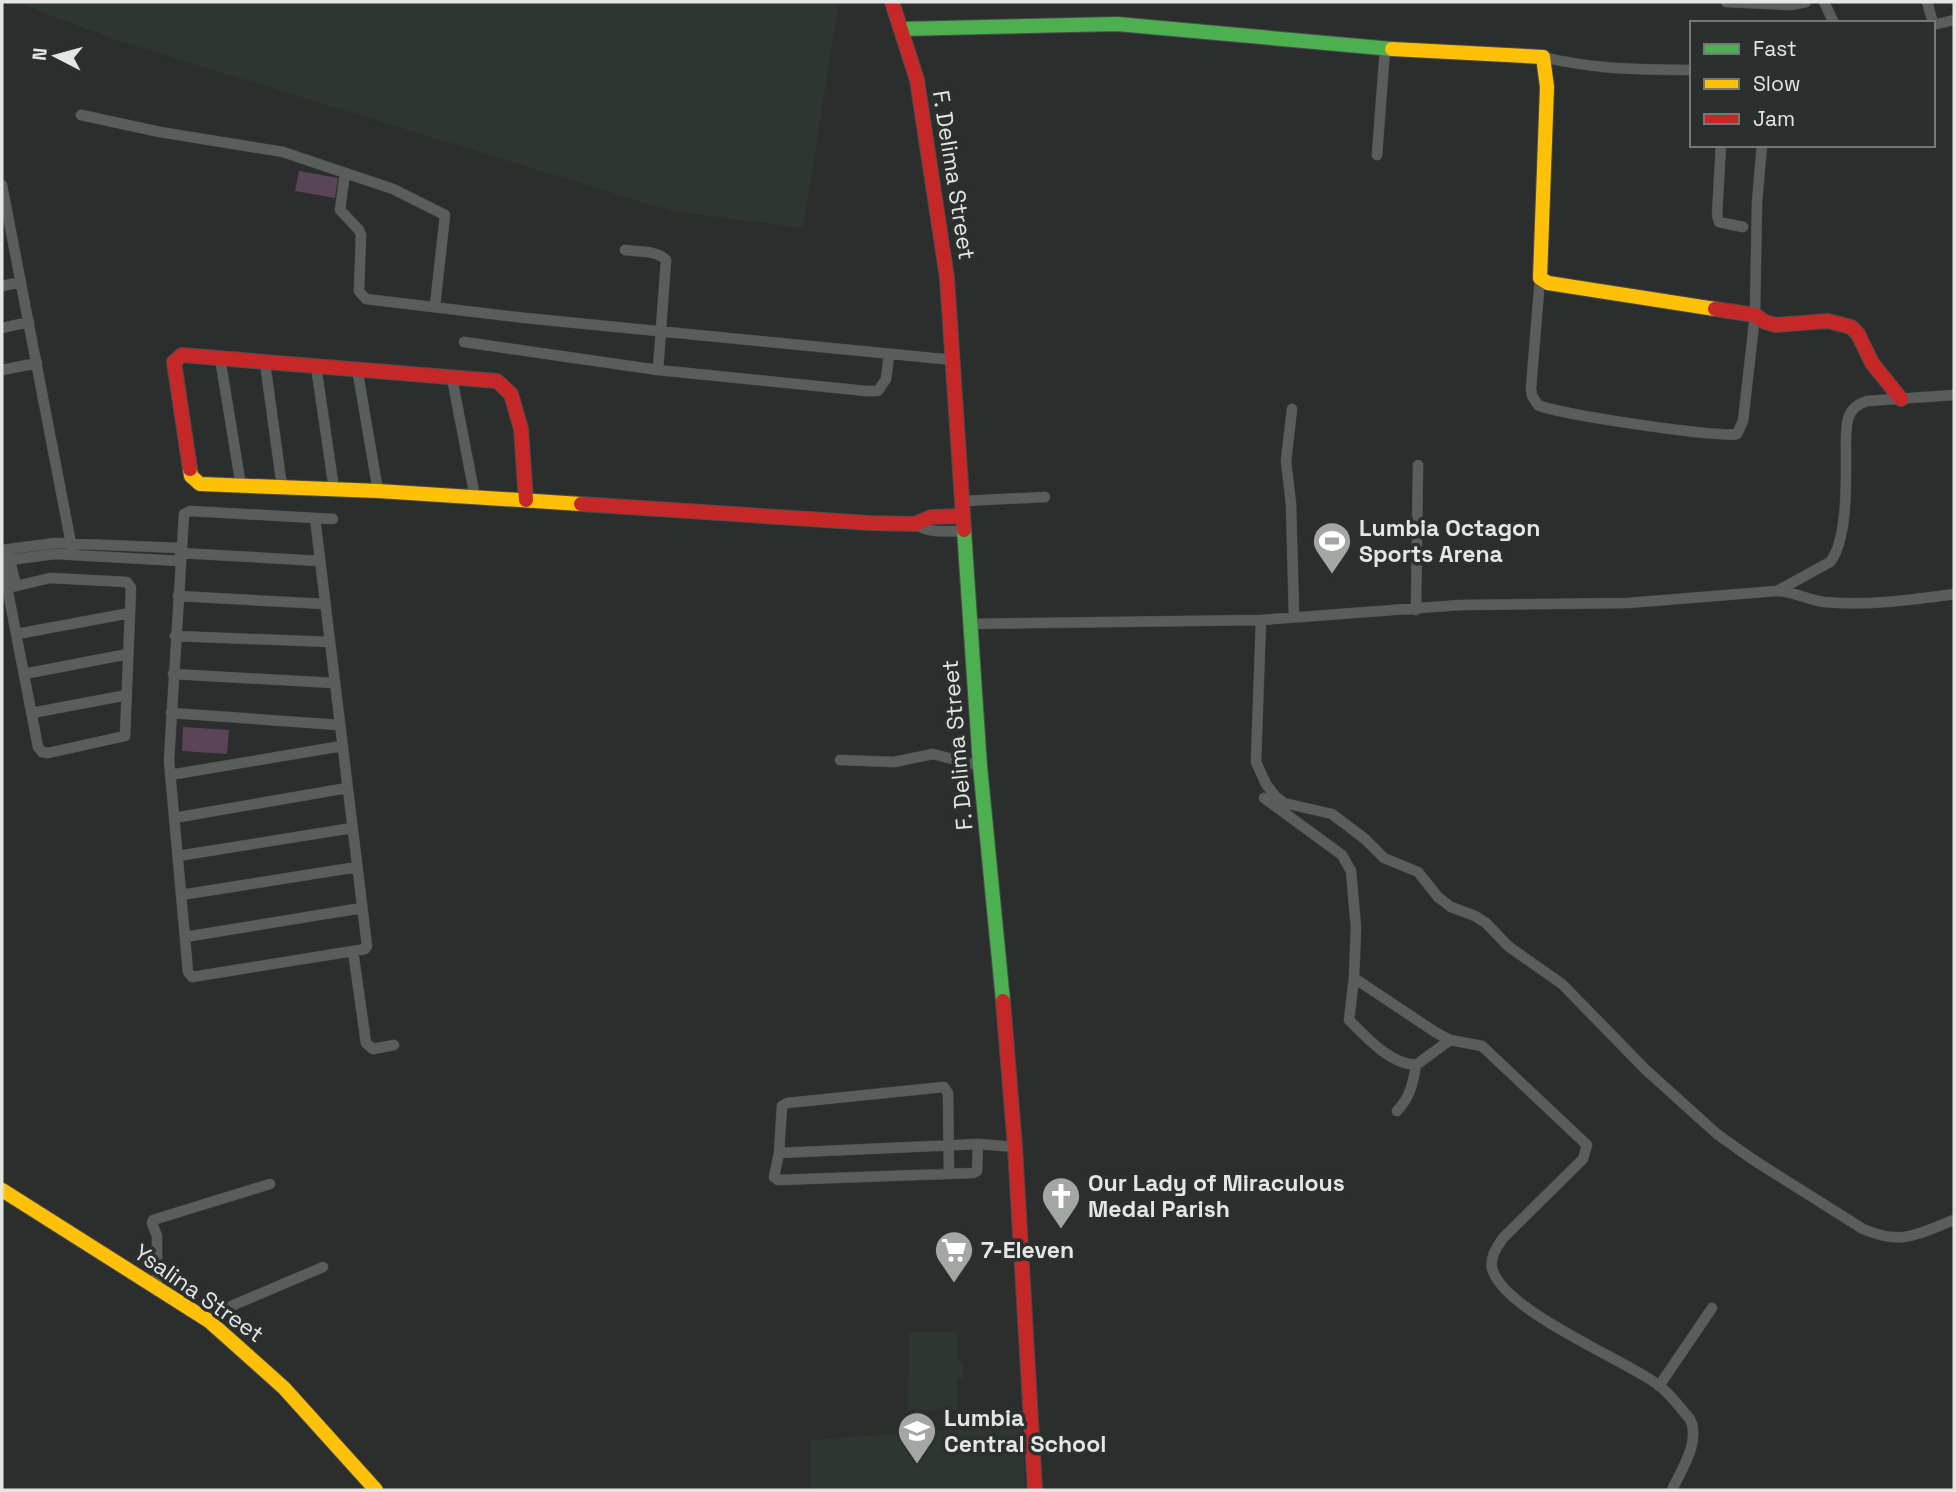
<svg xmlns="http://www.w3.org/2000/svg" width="1956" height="1492" viewBox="0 0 1956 1492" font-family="'Space Grotesk',sans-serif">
<rect width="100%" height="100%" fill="#2c2e2d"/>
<!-- built -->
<path fill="#2e3630" d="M15 2H835L838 8 803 228 671 211 116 40Z
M909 1332H957V1361L963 1362V1378L957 1379V1410H908Z
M1021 1425 1026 1490H811L810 1440Z"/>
<!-- green -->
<path fill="#594557" d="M299 171 338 178 335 198 295 191Z
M183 727 229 730 227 754 182 751Z"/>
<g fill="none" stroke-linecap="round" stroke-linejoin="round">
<!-- street casing -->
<g stroke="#4a4c4b" stroke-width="11">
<path id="street" d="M1726 2 1791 5 1806 2
M1824 2 1834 23
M1927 2 1933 23
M1933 25 1954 20
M1543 57C1597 70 1638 69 1692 70
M81 115 160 132 283 152 393 189 445 215 435 306
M1721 145 1717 215 1719 222 1743 227
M1377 155 1385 49
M345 173 340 210 359 230 361 235 359 291 366 299 525 318 953 360
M2 185 73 554
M625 250C638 252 657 250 666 260L658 370
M1540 278 1531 388 1532 396 1538 405C1556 414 1718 438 1737 434L1743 421 1755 315 1757 202 1762 145
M2 286 21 282
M2 328 29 322
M464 342 658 370 866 391H878L886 379 889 355
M220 358 241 486
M265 363 282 487
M316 366 334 489
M357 368 378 491
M2 370 37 363
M452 378 475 497
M1292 409 1286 461 1291 504 1294 616
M963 501 1045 497
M315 518 367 946 365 949 353 951 192 977 188 972 169 760 184 514 190 511 333 519
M915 524C929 534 948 531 965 531
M2 550 55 543 181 548
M180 553 320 561
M9 556 16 586
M2 561 38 747 42 752 48 753 125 736 131 588 127 582 50 578 8 588
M2 561 55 554 180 561
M1777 591 1830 562C1848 540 1846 479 1846 451 1846 441 1845 423 1850 414 1853 407 1861 403 1867 401L1954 395
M178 596 325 604
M1416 610 1418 465
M1261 620 1256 762 1266 784 1276 797 1284 803 1332 814 1365 839 1384 858 1418 872 1438 897 1451 907 1475 916 1486 923 1508 946 1562 984 1646 1070 1717 1134 1752 1159 1863 1229C1903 1246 1916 1234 1954 1220
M970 624 1261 620 1460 605 1628 603 1776 591C1793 591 1807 600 1824 602 1867 606 1912 600 1954 594
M17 634 130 613
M175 636 330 642
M24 674 128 654
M173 674 334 683
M32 713 127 695
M171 713 339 725
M840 760 894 762 933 754 980 766
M170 775 342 746
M1264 798 1342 855 1351 871 1356 928 1354 978 1435 1032 1450 1040 1482 1046 1587 1145 1583 1159 1503 1238C1497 1247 1490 1256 1492 1268 1502 1310 1621 1358 1657 1384 1670 1393 1680 1408 1690 1419 1701 1442 1681 1470 1672 1490
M174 818 347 788
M178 856 352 828
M181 895 357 867
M185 937 362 908
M353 951 366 1043 373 1049 394 1045
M1354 978 1349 1020C1366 1037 1390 1064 1416 1065L1450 1040
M1397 1111C1410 1097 1413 1084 1416 1065
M779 1153 978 1144 1015 1147
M949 1174 948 1093 944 1087 787 1103 782 1106 779 1153 774 1177 778 1180 973 1173 977 1171 978 1144
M157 1287V1236L152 1223 153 1220 270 1184
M209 1321 222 1310 323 1267
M1659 1386 1712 1308"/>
</g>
<!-- fast casing -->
<g stroke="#4a4c4b" stroke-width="16">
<path id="fast" d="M901 29 1117 24 1392 49
M964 530 980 766 1003 1001"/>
</g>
<!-- slow casing -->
<g stroke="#4a4c4b" stroke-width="16">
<path id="slow" d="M1392 49 1543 57 1547 87 1540 278 1548 283 1715 309
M190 469 191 476 200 484 378 491 581 504
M2 1190 209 1321 284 1388 376 1490"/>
</g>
<!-- jam casing -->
<g stroke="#4a4c4b" stroke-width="16">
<path id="jam" d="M892 2 917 80 947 278 964 530
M1715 309 1755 315 1765 322 1776 325 1828 321 1851 327 1858 334 1872 363 1901 399
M190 469 174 362 182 355 497 381 511 394 521 429 526 500
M581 504 870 523 915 524 931 517 963 516
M1003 1001 1015 1147 1035 1490"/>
</g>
<!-- street -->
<use href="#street" stroke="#5b5d5c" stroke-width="10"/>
<!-- fast -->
<use href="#fast" stroke="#4caf50" stroke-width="14"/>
<!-- slow -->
<use href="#slow" stroke="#ffc107" stroke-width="14"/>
<!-- jam -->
<use href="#jam" stroke="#c62828" stroke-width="14"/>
</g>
<!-- icons -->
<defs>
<g id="stadium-pin" transform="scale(2.0125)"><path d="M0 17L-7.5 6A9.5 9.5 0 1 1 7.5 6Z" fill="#a4a6a4" stroke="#2b2f2d"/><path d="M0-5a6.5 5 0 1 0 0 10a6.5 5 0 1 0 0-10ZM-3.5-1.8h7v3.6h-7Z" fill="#fff"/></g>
<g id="church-pin" transform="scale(2.0125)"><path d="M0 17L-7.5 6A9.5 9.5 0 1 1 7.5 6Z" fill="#a4a6a4" stroke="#2b2f2d"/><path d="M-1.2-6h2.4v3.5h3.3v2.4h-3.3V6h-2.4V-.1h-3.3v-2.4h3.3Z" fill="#fff"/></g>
<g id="supermarket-pin" transform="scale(2.0125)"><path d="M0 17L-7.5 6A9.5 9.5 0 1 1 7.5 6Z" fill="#a4a6a4" stroke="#2b2f2d"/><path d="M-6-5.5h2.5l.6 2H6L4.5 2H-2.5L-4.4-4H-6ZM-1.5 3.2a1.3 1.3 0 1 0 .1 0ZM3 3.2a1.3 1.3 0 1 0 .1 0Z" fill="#fff"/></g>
<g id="school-pin" transform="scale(2.0125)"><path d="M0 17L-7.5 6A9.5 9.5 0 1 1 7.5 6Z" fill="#a4a6a4" stroke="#2b2f2d"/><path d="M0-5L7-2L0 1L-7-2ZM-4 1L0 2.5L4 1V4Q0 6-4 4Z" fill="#fff"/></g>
</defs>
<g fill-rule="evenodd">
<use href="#stadium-pin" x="1332" y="541"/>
<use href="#church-pin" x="1061" y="1196"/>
<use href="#supermarket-pin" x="954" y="1250"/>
<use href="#school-pin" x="917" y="1431"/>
</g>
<g text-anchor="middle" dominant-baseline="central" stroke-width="7" stroke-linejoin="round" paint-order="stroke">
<!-- street labels -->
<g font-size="23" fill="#e4e6e4" stroke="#2b2f2d">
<text transform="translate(954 175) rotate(81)">F. Delima Street</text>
<text transform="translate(957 745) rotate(-95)">F. Delima Street</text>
<text transform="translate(199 1293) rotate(35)">Ysalina Street</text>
</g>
<!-- poi labels -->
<g font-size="23" font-weight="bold" fill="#e4e6e4" stroke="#2b2f2d" text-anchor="start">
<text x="1359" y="528">Lumbia Octagon<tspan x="1359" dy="26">Sports Arena</tspan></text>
<text x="1088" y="1183">Our Lady of Miraculous<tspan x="1088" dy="26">Medal Parish</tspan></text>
<text x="981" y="1250">7-Eleven</text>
<text x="944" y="1418">Lumbia<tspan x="944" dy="26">Central School</tspan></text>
</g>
</g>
<!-- border -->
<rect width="1956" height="1492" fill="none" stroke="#e4e6e4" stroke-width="7"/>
<!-- legend -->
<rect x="1690" y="21" width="245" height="126" fill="#2b2f2d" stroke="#757876" stroke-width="2"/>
<rect x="1704" y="44" width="35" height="10" fill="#4caf50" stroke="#757876" stroke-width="2"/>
<text x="1753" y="56" font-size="21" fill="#e4e6e4">Fast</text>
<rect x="1704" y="79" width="35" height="10" fill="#ffc107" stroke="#757876" stroke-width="2"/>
<text x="1753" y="91" font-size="21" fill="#e4e6e4">Slow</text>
<rect x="1704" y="114" width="35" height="10" fill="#c62828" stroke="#757876" stroke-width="2"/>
<text x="1753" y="126" font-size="21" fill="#e4e6e4">Jam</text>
<!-- north arrow -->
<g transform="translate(56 56) rotate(276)" stroke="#2b2f2d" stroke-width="5" paint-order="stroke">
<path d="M0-5L12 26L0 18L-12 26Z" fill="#e4e6e4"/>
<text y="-10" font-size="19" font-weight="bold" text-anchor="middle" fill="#e4e6e4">N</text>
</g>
</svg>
